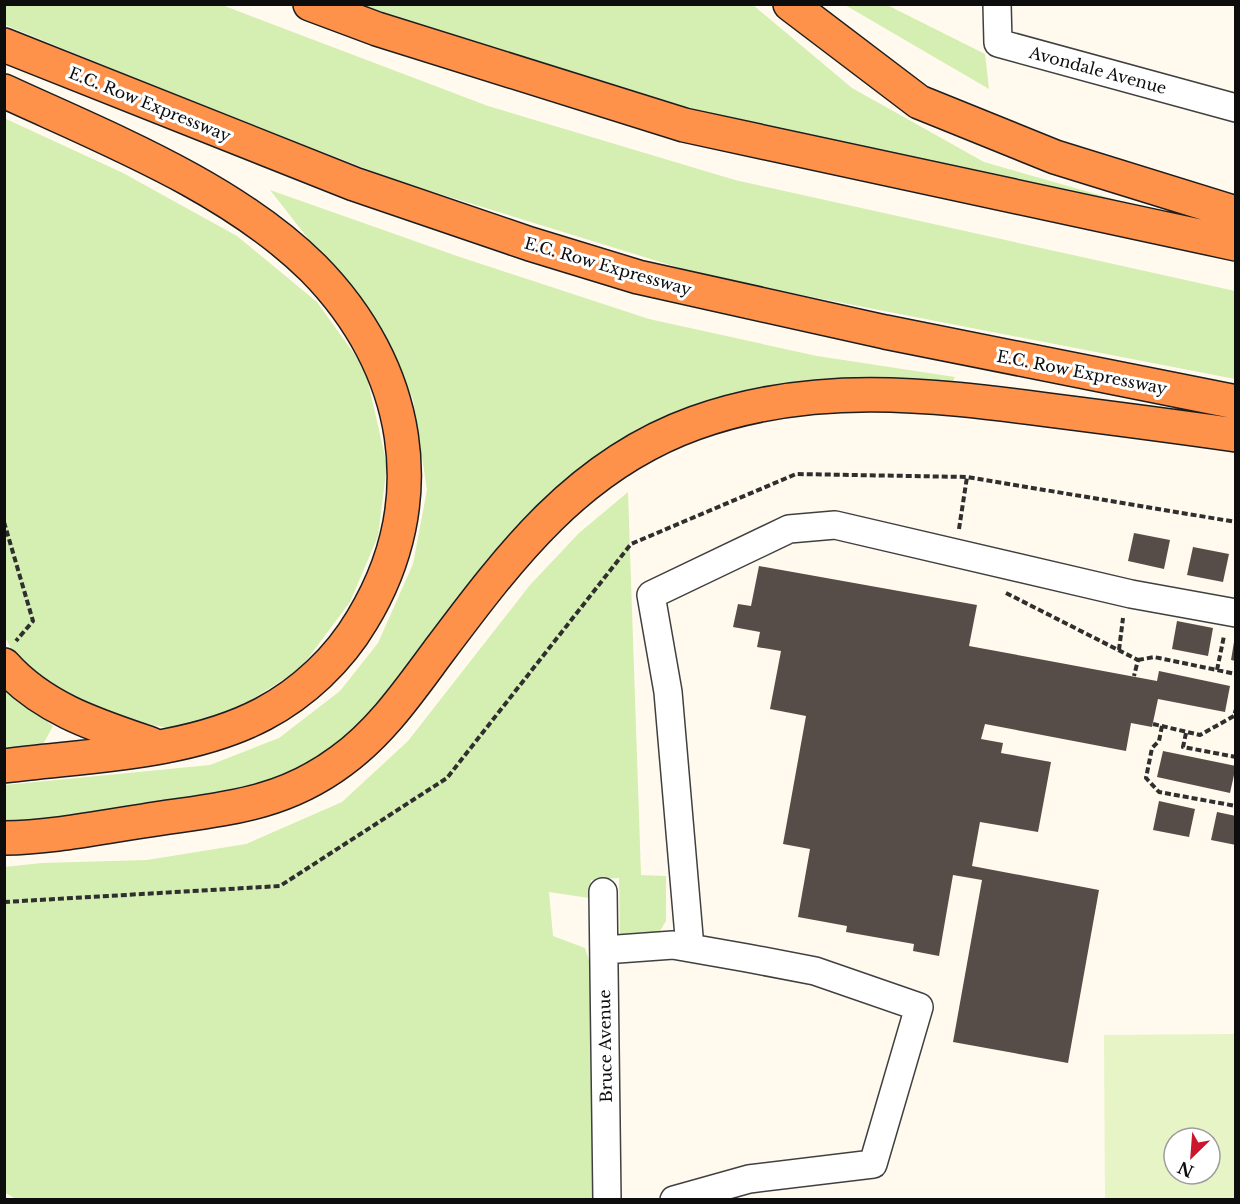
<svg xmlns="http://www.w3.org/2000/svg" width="1240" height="1204" viewBox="0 0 1240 1204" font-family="'Libre Baskerville',serif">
<rect width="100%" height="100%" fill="#fffaed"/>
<!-- green -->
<path fill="#d5eeb2" d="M4 5H222L488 106 735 180 1235 291V379L709 277 401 182 213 110 5 25Z
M353 5H753L852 88 984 162 1124 202 1123 213 684 113Z
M845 5H887L985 54 989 89Z
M4 118 123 173 237 236 317 302 365 369 387 465 378 536 350 602 300 669 224 717 169 728 97 715 18 662 5 637Z
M270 190 457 256 649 319 817 356 955 377 950 387 666 423 342 742 291 774 191 804 5 830V785L210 765 279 738 340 691 378 643 413 564 427 490 413 399 380 330Z
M628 492 641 875 666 876V921L658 934 631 940 620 934 619 878 591 880 589 898 549 892 553 936 585 948 594 977 597 1199H16L4 1192V867L42 863 147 860 246 844 342 802 408 741 530 585 579 533Z
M5 690 53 726 41 748 5 751Z"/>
<!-- pitch -->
<path fill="#e7f4c5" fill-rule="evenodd" d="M1235 1034V1199H1105L1104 1035ZM1174 1138H1210V1174H1174Z"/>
<!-- building -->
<path fill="#574d48" d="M1134 533 1170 540 1164 569 1128 561Z
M1193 547 1229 554 1223 582 1187 575Z
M759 566 977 605 969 646 1157 681 1159 671 1230 686 1225 712 1158 699 1152 727 1131 723 1126 751 985 724 981 739 1003 743 1001 753 1051 762 1038 832 980 822 972 866 1099 890 1068 1063 953 1042 982 880 953 875 939 956 913 951 914 944 846 932 847 926 798 917 810 849 783 844 806 716 770 709 781 651 757 647 760 632 733 627 738 604 751 606Z
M1177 621 1213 628 1208 656 1172 649Z
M1234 642H1236V661L1231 660Z
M1163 751 1236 766 1230 793 1157 777Z
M1159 801 1195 809 1189 837 1153 830Z
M1217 812 1236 816V845L1211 840Z"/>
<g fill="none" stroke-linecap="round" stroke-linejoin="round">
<!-- minor casing -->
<g stroke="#404040" stroke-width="30">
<path id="minor" d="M997 4 998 43 1236 108
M603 892 607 1200
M690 948 668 692 651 595 789 529 835 525 1131 594 1236 613
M604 950 673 945 747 958 815 971 919 1007 873 1164 749 1179 674 1200"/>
</g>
<!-- highway casing -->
<g stroke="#1e1e1e" stroke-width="36">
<path id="highway" d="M310 4 377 29 684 125 1236 244
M790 4 919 102 1055 157 1236 213
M4 45 354 184 530 244 638 277 885 332 1236 402
M4 91C108 139 231 187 313 268 410 366 435 500 362 620 339 659 303 693 263 714 187 754 88 755 4 766
M4 665C43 709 98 726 151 744
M4 838C54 837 95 828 143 821 217 809 278 808 341 761 381 732 409 691 438 652 510 556 578 465 695 423 812 381 928 394 1048 410 1111 418 1173 426 1236 435"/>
</g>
<!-- path -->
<path stroke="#2f2f2f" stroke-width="4" stroke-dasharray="6 3" stroke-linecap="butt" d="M4 522 33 621 16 641
M959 529 967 477
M1006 593 1138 660 1134 676
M1119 650 1123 618
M1138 660 1154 657 1236 674
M1217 670 1224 636
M1153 724 1200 735 1234 716 1236 709
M1162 726 1159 741 1152 748 1146 778 1159 792 1236 806
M1186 733 1183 747 1236 757
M4 902 280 886 447 778 631 544 796 474 967 477 1236 522
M4 1199 6 1200"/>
<!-- minor -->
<use href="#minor" stroke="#fff" stroke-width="27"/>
<!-- highway -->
<use href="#highway" stroke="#ff924b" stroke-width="33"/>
</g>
<g text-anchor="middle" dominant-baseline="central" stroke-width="6" stroke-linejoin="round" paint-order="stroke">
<!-- street labels -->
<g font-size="16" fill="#0d0d0d" stroke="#fff">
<text transform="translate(1098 70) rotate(15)">Avondale Avenue</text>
<text transform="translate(150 104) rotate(22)">E.C. Row Expressway</text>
<text transform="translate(608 266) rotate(16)">E.C. Row Expressway</text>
<text transform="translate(1082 372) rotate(11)">E.C. Row Expressway</text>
<text transform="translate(605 1046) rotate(-91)">Bruce Avenue</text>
</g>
</g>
<!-- border -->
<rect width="1240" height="1204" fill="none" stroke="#0d0d0d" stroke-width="12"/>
<!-- north arrow -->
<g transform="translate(1192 1156) rotate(205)"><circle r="28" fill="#ffffff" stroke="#9e9e9e" stroke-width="1.5"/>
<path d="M0-4.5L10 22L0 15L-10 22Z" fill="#cb162b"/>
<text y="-9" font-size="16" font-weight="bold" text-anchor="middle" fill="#0d0d0d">N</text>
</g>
</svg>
